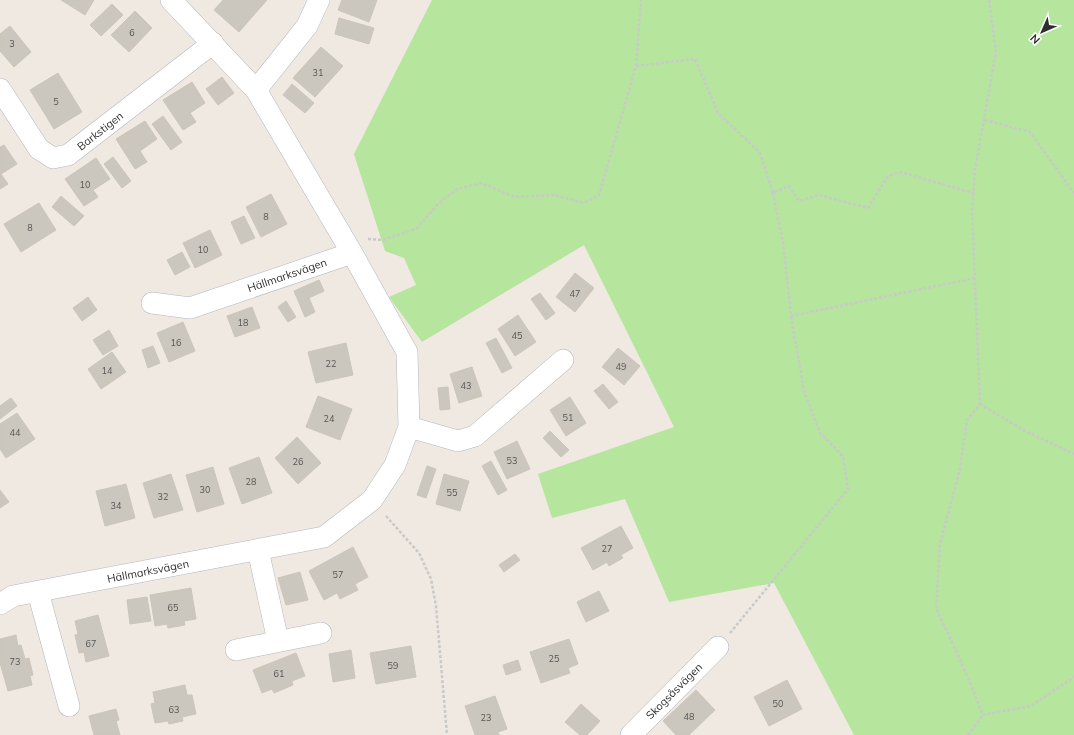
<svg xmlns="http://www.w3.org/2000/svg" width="1074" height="735" viewBox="0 0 1074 735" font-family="Mulish,sans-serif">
<rect width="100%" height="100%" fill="#efe9e1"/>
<!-- green -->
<path fill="#b6e59e" d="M432 0H1074V735H854L774 583 669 602 625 499 552 518 538 474 674 427 584 245 422 342 389 297 416 285 404 258 385 251 354 154Z"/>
<!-- building -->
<path fill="#cbc7bf" stroke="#cbc5ba" d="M61 0H94L85 15Z
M223 0H267L239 32 214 10Z
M342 0H377L369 22 338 10Z
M112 4 123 15 101 36 90 25Z
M135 11 152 28 129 52 111 35Z
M339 18 374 28 369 44 335 34Z
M10 26 31 52 14 67 0 51V34Z
M321 47 343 66 315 97 293 78Z
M58 73 82 112 54 129 30 90Z
M222 77 234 93 218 105 206 89Z
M192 82 205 103 190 113 196 122 183 130 163 100Z
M292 84 314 103 305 113 283 95Z
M163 116 182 142 171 150 152 124Z
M145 121 157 139 140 151 147 162 135 169 116 139Z
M4 145 17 164 1 174 8 184 0 189V147Z
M113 157 131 181 122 188 104 164Z
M96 158 110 179 93 190 98 197 84 206 65 179Z
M271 194 287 224 261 237 246 207Z
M61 196 84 216 74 226 52 207Z
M39 203 56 230 21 252 4 224Z
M244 216 255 238 241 244 231 222Z
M210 230 222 255 195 268 183 243Z
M182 252 190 267 175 275 167 260Z
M575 273 594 288 575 312 556 297Z
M319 280 324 291 309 298 315 312 305 317 294 291Z
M540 293 555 313 546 320 531 299Z
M88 297 97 310 82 321 73 308Z
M286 301 296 317 288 322 278 307Z
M252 307 260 328 235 337 227 316Z
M518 315 536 342 515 356 498 329Z
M183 322 195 351 169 362 157 333Z
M109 330 118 346 103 355 93 340Z
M496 338 512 368 502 373 486 343Z
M346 343 353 375 316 383 308 352Z
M153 346 160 363 148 368 142 350Z
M618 348 640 366 624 385 602 367Z
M112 352 126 372 101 389 88 369Z
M472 367 482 396 459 403 450 374Z
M603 384 618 402 609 409 594 391Z
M448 387 450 409 440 410 438 388Z
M318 396 352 409 340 440 306 427Z
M570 397 586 423 566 436 550 410Z
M11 398 17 406 0 419V406Z
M17 413 35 439 6 458 0 449V424Z
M550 431 569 450 561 457 543 438Z
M297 437 321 463 298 484 275 458Z
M517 441 530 469 507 479 494 452Z
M259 457 272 493 242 504 229 468Z
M491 461 507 490 498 495 482 466Z
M427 466 436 469 426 498 417 495Z
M213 467 224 504 197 512 186 475Z
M171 474 183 510 154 518 143 483Z
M444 474 469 481 460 511 436 504Z
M126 484 135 518 105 526 96 491Z
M0 490 9 502 0 508Z
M621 526 633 548 621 555 623 558 609 566 607 562 593 570 581 548Z
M353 547 368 577 355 584 358 590 340 599 337 593 324 600 309 571Z
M515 554 520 560 504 572 499 565Z
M300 572 308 600 286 605 278 578Z
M191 588 196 619 184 621 185 625 168 628 167 624 155 626 150 595Z
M599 591 609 611 586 622 577 602Z
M147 597 151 621 130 624 127 600Z
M98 615 109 656 86 662 84 652 79 653 75 635 78 634 75 621Z
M16 635 18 646 21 645 25 659 29 658 33 675 30 676 32 685 8 691 0 663V639Z
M569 639 578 664 568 668 570 673 541 683 530 652Z
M411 646 416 677 376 684 370 653Z
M351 650 355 678 333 682 329 654Z
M296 653 305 676 292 681 293 685 274 693 272 689 262 693 253 670Z
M518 660 521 670 506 675 503 665Z
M787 680 802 709 769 726 754 697Z
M185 685 187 695H192L196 714 182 717 183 721 169 724 168 721 155 723 151 704 155 703 153 692Z
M696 690 715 710 689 735H676L663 721Z
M495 696 507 729 498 732 499 735H475L465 706Z
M581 704 600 721 587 735H580L565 722Z
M116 709 119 720 116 721 120 735H94L89 716Z"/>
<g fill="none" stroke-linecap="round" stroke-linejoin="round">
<!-- street casing -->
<g stroke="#b4b7c1" stroke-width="22">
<path id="street" d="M0 89 39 149 53 158 68 155 213 43
M256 90 307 26 319 0
M152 303 190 308 352 253
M409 427 458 441 475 436 563 360
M258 550 278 641
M38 592 69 706
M0 604 13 596 324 537 372 500 395 465 409 427 407 352 352 253 256 90 171 0
M236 650 321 633
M631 735 718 647"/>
</g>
<!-- path -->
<path stroke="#c9c9c9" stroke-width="2.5" stroke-dasharray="3 2" stroke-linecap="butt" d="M989 0 996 52 975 170 972 211 980 404 967 420 960 469 940 544 936 608 963 666 983 715 1031 706 1074 677
M636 66 695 59 718 113 760 153 773 193 789 186 799 201 819 195 868 208 888 176 900 172 973 193
M985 120 1030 132 1074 193
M368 239 383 240 416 229 439 203 457 189 481 183 515 197 554 195 584 203 599 195 636 66 641 0
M791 316 975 278
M980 404 1023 430 1074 454
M386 516 419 553 431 579 436 606 447 735
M730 633 848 489 843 456 820 433 804 391 791 316 783 242 773 193
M968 735 983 715"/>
<!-- street -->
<use href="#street" stroke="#fff" stroke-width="21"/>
</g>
<g text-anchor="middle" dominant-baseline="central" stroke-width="4" stroke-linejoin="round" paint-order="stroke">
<!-- number labels -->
<g font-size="9" fill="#555452">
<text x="132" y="32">6</text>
<text x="12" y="43">3</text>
<text x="318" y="72">31</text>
<text x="56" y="101">5</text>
<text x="85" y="184">10</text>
<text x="266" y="216">8</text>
<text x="30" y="227">8</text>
<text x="203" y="249">10</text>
<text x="575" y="293">47</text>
<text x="243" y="322">18</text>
<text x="517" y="335">45</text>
<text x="176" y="342">16</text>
<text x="331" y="363">22</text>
<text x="621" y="366">49</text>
<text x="107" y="370">14</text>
<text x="466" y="385">43</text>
<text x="568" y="417">51</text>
<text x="329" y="418">24</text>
<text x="15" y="432">44</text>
<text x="512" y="460">53</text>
<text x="298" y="461">26</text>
<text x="251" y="481">28</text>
<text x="205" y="489">30</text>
<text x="452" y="492">55</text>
<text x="163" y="496">32</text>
<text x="116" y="505">34</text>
<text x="607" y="548">27</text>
<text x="338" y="574">57</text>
<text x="173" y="607">65</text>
<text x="91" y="643">67</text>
<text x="554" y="658">25</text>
<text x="15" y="661">73</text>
<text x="393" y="665">59</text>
<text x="279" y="673">61</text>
<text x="778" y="703">50</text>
<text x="174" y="709">63</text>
<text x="689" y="716">48</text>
<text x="486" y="717">23</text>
</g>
<!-- street labels -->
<g font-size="11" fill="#2e2e2e" stroke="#fff">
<text transform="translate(100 131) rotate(-38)">Barkstigen</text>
<text transform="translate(287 275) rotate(-19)">Hällmarksvägen</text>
<text transform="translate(148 571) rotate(-11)">Hällmarksvägen</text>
<text transform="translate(674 691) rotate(-45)">Skogsåsvägen</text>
</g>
</g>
<!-- north arrow -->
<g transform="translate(1042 32) rotate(225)" stroke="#ffffff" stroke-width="3" paint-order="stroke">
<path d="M0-3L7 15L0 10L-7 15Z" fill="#2e2e2e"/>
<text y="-6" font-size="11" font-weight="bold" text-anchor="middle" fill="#2e2e2e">N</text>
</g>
</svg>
